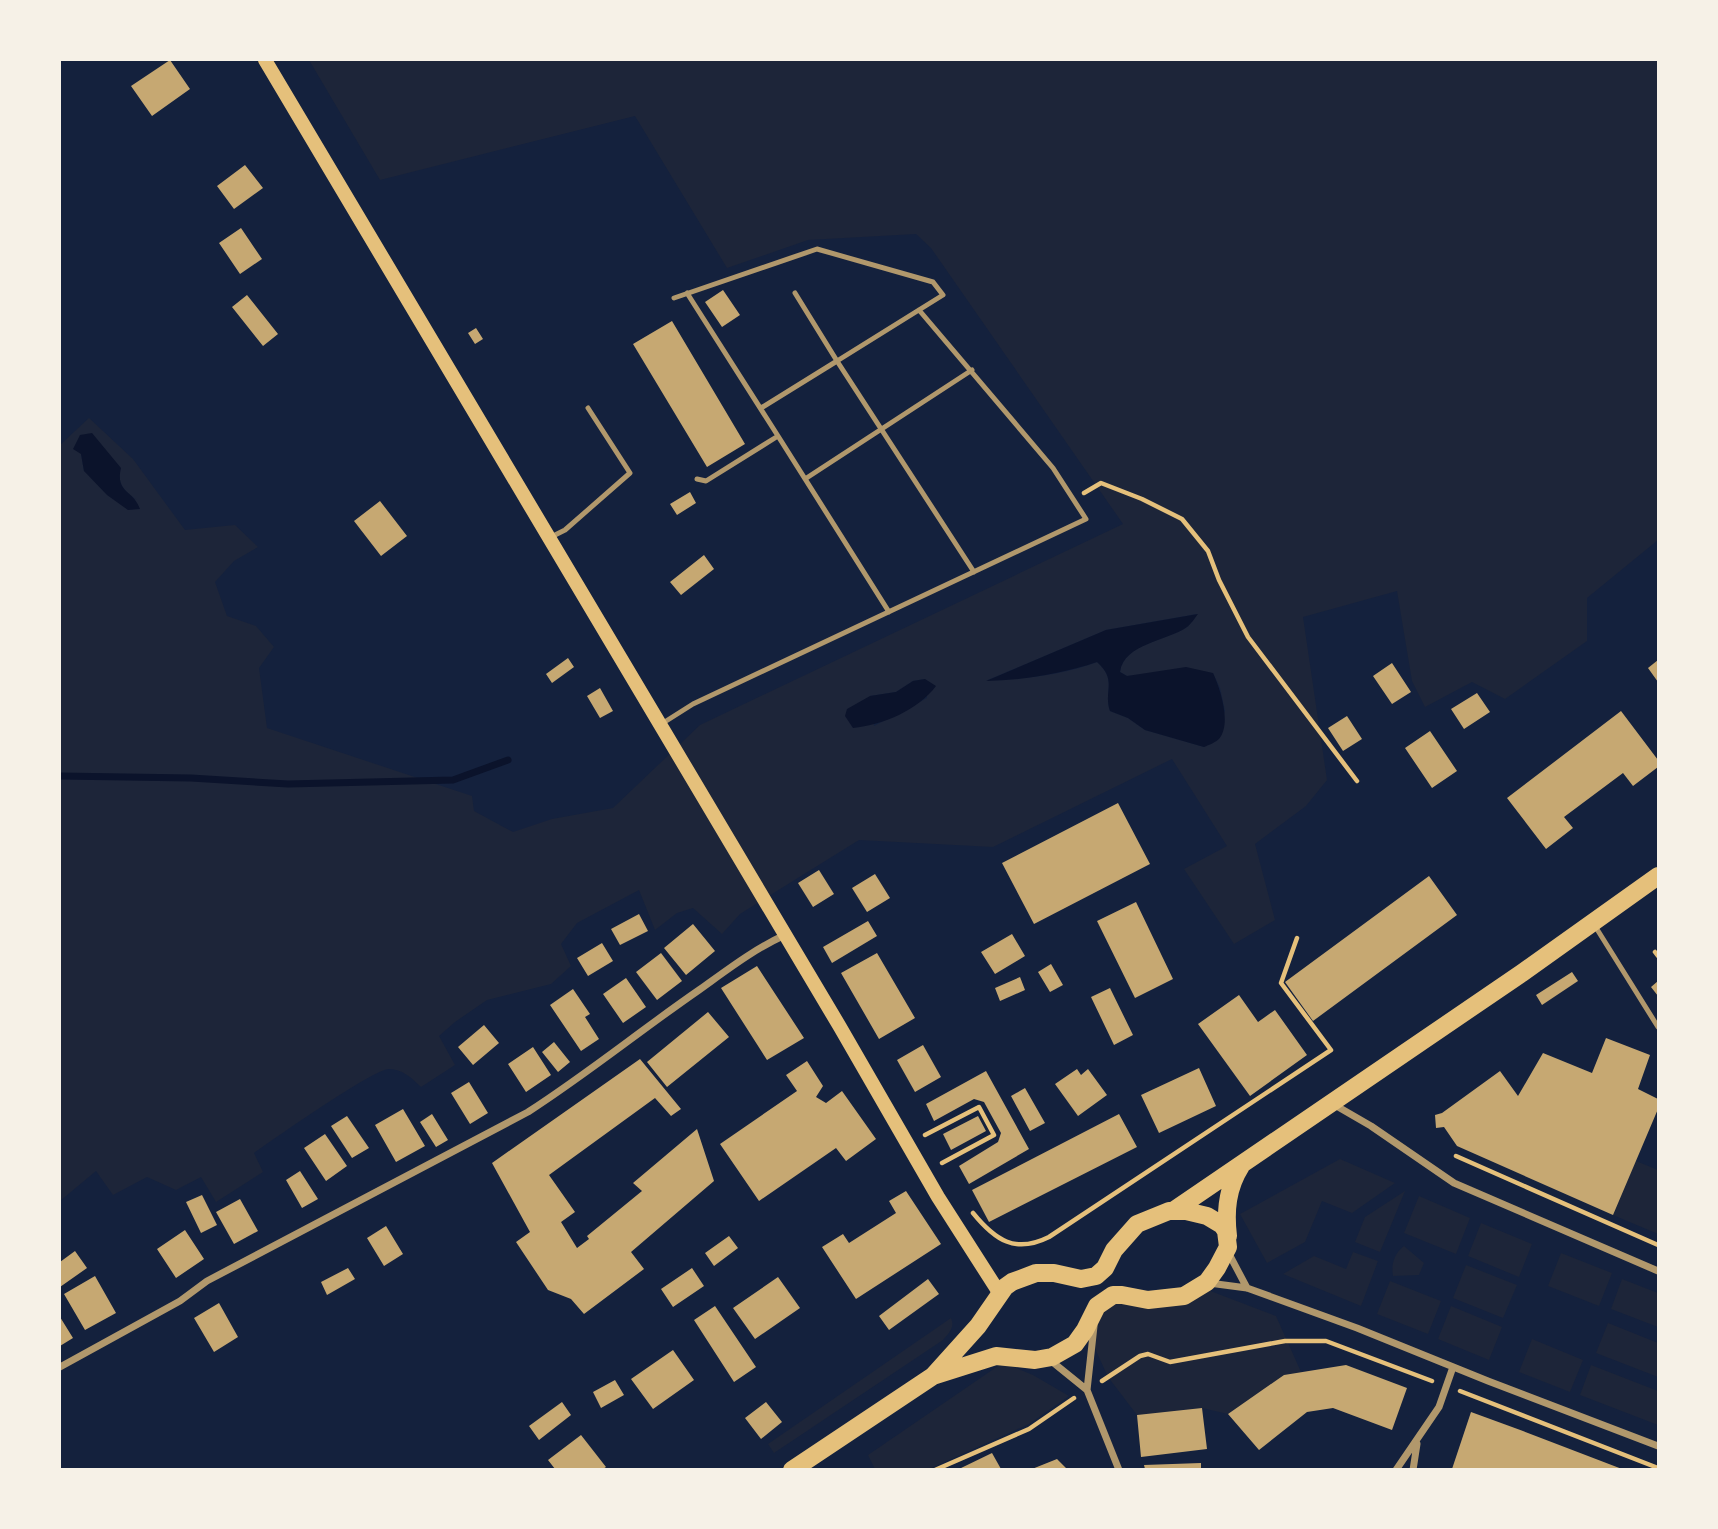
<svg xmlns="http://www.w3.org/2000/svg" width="1718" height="1529" viewBox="0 0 1718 1529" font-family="'Noto Sans',sans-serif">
<rect width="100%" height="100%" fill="#14213d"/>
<!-- green -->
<path fill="#1d2539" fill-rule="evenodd" d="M309 60H1658V540L1587 598V641L1505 699 1472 682 1425 707 1412 681 1397 591 1303 617 1327 780 1306 806 1255 844 1275 920 1234 944 1184 869 1227 846 1172 759 993 847 859 840 740 914 722 934 693 908 677 913 655 930 639 890 577 923 561 944 571 966 551 984 487 1000 455 1022 439 1036 455 1065 421 1087C412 1078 402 1069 389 1069 373 1069 274 1139 254 1153L263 1172 216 1202 201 1177 176 1190 147 1177 113 1195 96 1171 60 1201V445L89 418 133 459 185 530 235 525 258 547 234 561 215 582 227 616 256 626 274 647 259 668 267 728 472 796 474 811 513 832 552 819 613 808 700 725 1123 524 931 248 916 234 808 240 727 268 635 116 380 180ZM81 454 120 467C117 484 124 491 137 500L84 471ZM1197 614C1194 618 1191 624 1187 627 1167 641 1124 643 1120 672L1127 676 1213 673 1220 688 1225 711 1204 747 1145 730 1128 718 1110 711C1103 691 1118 681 1097 662 1062 675 1026 679 988 680L1106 630ZM925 679 927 698 874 726 870 696 896 692 913 681Z
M1340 1159 1395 1183 1352 1213 1322 1201 1305 1242 1267 1263 1240 1214Z
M1636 1161 1658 1170V1234L1613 1215Z
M1405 1191 1380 1252 1355 1242 1365 1217Z
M1419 1196 1470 1218 1456 1254 1404 1233Z
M1481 1223 1532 1244 1519 1277 1468 1256Z
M1404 1246 1424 1263 1419 1275 1393 1276C1391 1264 1394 1254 1404 1246Z
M1353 1252 1378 1261 1361 1306 1283 1274 1314 1256 1346 1269Z
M1561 1253 1612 1273 1599 1306 1548 1286Z
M1466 1265 1517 1285 1503 1318 1453 1298Z
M1622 1279 1658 1293V1327L1611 1309Z
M1390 1281 1441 1301 1428 1334 1377 1314Z
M1200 1287 1276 1316 1301 1372 1284 1375 1228 1414 1202 1408 1137 1415 1108 1377 1092 1342 1097 1306Z
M1451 1306 1502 1327 1489 1360 1438 1339Z
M951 1318C955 1328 949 1333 943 1340L774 1453 768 1444Z
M1608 1323 1658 1343V1377L1596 1353Z
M1532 1339 1583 1360 1570 1392 1519 1372Z
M1009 1365 1033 1375 1069 1396 1029 1424 929 1469H875L868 1455 998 1366Z
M1591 1365 1658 1391V1425L1580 1395Z"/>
<!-- water -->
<path fill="#0b132b" d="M92 433 121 468C115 493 134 490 140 509L128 510 107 495 84 471 81 454 73 449 80 435Z
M1198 614C1195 618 1191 624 1187 627 1168 641 1124 643 1120 672L1127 676 1186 667 1213 673C1220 688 1232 724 1219 739 1216 742 1209 745 1204 747L1145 730 1128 718 1110 711C1103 691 1118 681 1097 662 1061 674 1024 680 986 681L1106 630Z
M925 679 936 686C918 710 883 725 853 728L845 716 847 709 870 696 896 692 913 681Z"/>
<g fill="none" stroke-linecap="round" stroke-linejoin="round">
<!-- stream -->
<path stroke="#0b132b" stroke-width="7" d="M60 776 191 778 288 784 453 780 508 760"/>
</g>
<!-- building -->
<path fill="#c6a872" d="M170 60 190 89 152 116 131 86Z
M245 165 263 188 234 209 217 186Z
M241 228 262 259 240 274 219 243Z
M723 290 740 315 722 327 705 302Z
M247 295 278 334 263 346 232 307Z
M672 321 745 444 707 467 633 344Z
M476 328 483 339 475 344 468 333Z
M690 492 696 503 677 515 670 504Z
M380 501 407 536 381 556 354 521Z
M704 555 714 569 681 595 670 582Z
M568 658 574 667 552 683 546 674Z
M1658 660V682L1648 668Z
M1392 663 1411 692 1392 704 1373 676Z
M600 688 613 711 600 718 587 696Z
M1477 693 1490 712 1464 729 1451 709Z
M1621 711 1658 760V767L1633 786 1623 773 1564 817 1573 828 1546 849 1507 798Z
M1347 716 1362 739 1343 751 1328 728Z
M1430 731 1457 771 1432 788 1405 748Z
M1118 803 1150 864 1034 924 1002 863Z
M819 870 834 894 813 907 798 883Z
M875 874 890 898 867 912 852 888Z
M1429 876 1457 915 1313 1021 1285 982Z
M1136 902 1173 979 1135 998 1097 921Z
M639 914 648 931 620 945 611 929Z
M868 921 877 936 832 963 823 947Z
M693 924 715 951 686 975 664 948Z
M1012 934 1025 956 995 974 981 952Z
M602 943 613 961 588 976 577 958Z
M661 953 682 981 657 1000 636 972Z
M877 953 915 1018 879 1039 841 973Z
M1051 964 1063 985 1050 992 1038 972Z
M757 966 804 1038 767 1060 721 988Z
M1572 972 1578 981 1542 1005 1536 995Z
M1020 977 1025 990 1000 1001 995 988Z
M626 978 646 1007 623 1023 603 994Z
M1658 981V996L1651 987Z
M1110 988 1133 1035 1114 1045 1091 997Z
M573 989 590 1014 585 1017 599 1039 581 1051 550 1005Z
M1239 995 1258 1022 1275 1010 1307 1055 1250 1096 1198 1024Z
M708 1012 729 1037 667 1087 647 1062Z
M484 1025 499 1043 473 1065 458 1047Z
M1606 1038 1650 1055 1638 1089 1658 1099V1109L1613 1215 1457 1146 1444 1127 1436 1128 1435 1115 1442 1113 1500 1071 1518 1096 1543 1053 1592 1073Z
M554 1042 570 1062 558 1072 542 1052Z
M923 1045 941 1077 915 1092 897 1060Z
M533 1047 551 1075 526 1092 508 1064Z
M640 1059 681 1109 671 1116 655 1098 549 1175 575 1212 561 1222 577 1248 589 1239 587 1236 642 1191 633 1183 697 1129 714 1181 631 1252 644 1269 584 1314 571 1299 548 1290 516 1242 530 1232 492 1163Z
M807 1061 823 1086 816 1097 826 1103 842 1091 876 1139 846 1161 836 1148 759 1201 720 1144 797 1091 786 1075Z
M1199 1068 1216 1106 1159 1133 1141 1095Z
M1077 1069 1081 1075 1088 1069 1107 1095 1078 1116 1055 1084Z
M986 1071 1029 1149 969 1184 959 1166 998 1142 1001 1133 984 1102 974 1099 934 1121 926 1104Z
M469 1082 488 1113 470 1124 451 1093Z
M1025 1088 1045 1123 1030 1131 1011 1096Z
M403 1109 425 1146 396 1162 375 1125Z
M432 1114 448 1140 436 1147 420 1122Z
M1119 1114 1137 1147 989 1222 972 1190Z
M347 1116 369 1148 352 1158 331 1126Z
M978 1116 986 1131 951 1150 943 1134Z
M325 1134 347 1166 326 1181 304 1148Z
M300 1171 318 1199 302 1208 286 1180Z
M906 1191 941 1244 856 1299 822 1247 843 1234 849 1243 896 1213 889 1201Z
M202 1195 217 1225 201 1233 186 1202Z
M240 1199 258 1231 234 1244 216 1212Z
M386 1226 403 1254 384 1266 367 1238Z
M185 1230 204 1259 176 1278 157 1249Z
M729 1236 738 1248 714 1266 705 1253Z
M75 1251 87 1268 60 1287V1262Z
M348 1268 355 1279 327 1295 321 1282Z
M692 1268 704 1286 673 1307 661 1289Z
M95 1276 116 1313 85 1330 64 1294Z
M778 1277 800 1308 755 1339 733 1308Z
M928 1279 939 1294 889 1330 879 1316Z
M219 1303 238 1337 214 1352 194 1318Z
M715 1306 756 1367 734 1382 694 1320Z
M60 1317 73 1338 60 1346Z
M673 1350 694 1380 653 1409 631 1379Z
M1346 1365 1407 1388 1392 1430 1333 1408 1307 1412 1259 1450 1228 1414 1284 1375Z
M615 1380 624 1395 601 1408 593 1392Z
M562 1402 571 1415 539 1440 529 1426Z
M766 1402 782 1422 761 1439 745 1418Z
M1202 1408 1207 1449 1141 1457 1137 1415Z
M1471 1412 1523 1431 1622 1469H1452Z
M581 1435 606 1467 603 1469H555L548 1460Z
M992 1453 1001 1469H959Z
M1057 1459 1067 1469H1032Z
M1201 1463V1469H1145L1144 1465Z"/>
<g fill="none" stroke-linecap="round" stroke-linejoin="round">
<!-- path -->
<path stroke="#e5c07b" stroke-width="4.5" d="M1084 493 1101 483 1142 499 1182 519 1208 551 1219 580 1248 637 1357 781
M1655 952 1658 956
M925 1135 979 1107 994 1135 942 1163
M1456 1156 1658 1245
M973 1213C995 1240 1015 1254 1049 1237L1331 1050 1281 983 1297 938
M1102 1381 1140 1356 1148 1354 1170 1362 1285 1341H1326L1432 1381
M1460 1391 1658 1468
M935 1470 1029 1429 1074 1398"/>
<!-- service -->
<path stroke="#b1986c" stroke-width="5" d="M687 293 778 436 706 481 697 479
M674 298 817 249 933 282 943 295 837 361 974 572
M761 408 837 361 795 293
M778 436 889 612
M805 479 972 370
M549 538 565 530 630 473 588 408
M663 723 693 704 1086 519 1053 468 919 310
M1595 926 1658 1027"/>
<!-- minor -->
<path stroke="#b1986c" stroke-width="7" d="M1333 1104 1371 1126 1454 1183 1658 1271
M1228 1252 1247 1288
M1209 1283 1247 1288 1357 1328 1488 1381 1658 1446
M1094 1326 1087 1390 1119 1470
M1050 1360 1087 1390
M60 1367 180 1301 207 1281 528 1112C587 1074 641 1030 699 990 727 970 754 949 785 935
M1396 1470 1439 1407 1453 1367
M1413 1470 1417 1444"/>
<!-- secondary -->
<path stroke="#e5c07b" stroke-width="14" d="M265 60 840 1027 938 1197 1000 1294"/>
<!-- primary -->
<path stroke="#e5c07b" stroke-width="18" d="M1173 1211 1522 973 1658 876
M1228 1236C1225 1211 1227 1188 1241 1166
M792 1470 933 1376 978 1326 1005 1287 1012 1282 1036 1273H1054L1081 1279 1096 1276 1105 1268 1114 1250 1137 1224 1169 1211H1186L1207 1216 1222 1225 1226 1231 1228 1247 1217 1268 1207 1282 1184 1296 1148 1300 1122 1295H1113L1097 1306 1085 1330 1075 1344 1052 1357 1035 1360 996 1356 933 1376"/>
</g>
<!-- border -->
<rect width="1718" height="1529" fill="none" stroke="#f6f1e7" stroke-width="122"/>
</svg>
